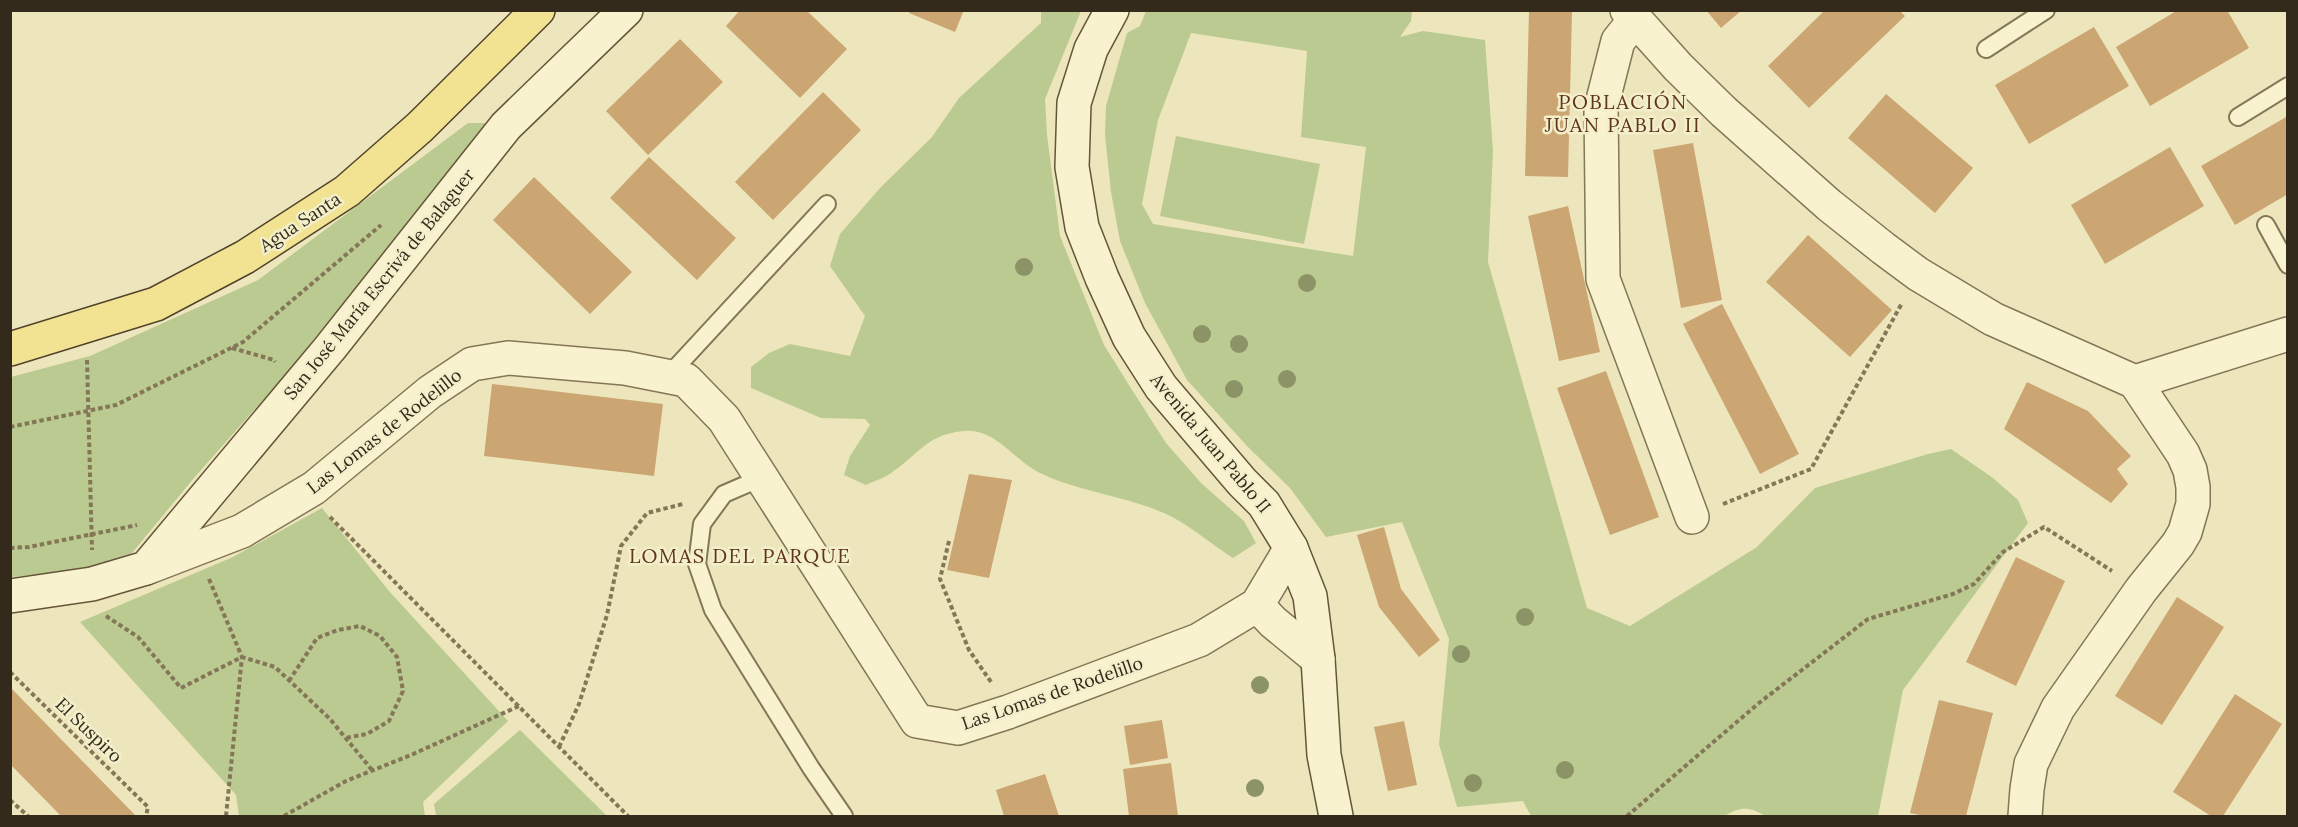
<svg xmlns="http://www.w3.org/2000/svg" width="2298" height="827" viewBox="0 0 2298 827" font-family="Lora,serif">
<rect width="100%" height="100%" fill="#ede6bc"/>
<!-- green -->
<path fill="#baca91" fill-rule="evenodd" d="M1041 11H1081L1045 99 1047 135 1060 236 1104 345 1134 393 1166 443 1201 483 1244 521 1256 543 1233 558C1211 544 1187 523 1164 513 1123 495 1078 492 1038 472 1013 459 995 428 964 431 927 434 918 455 891 473 884 478 874 481 866 485L844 475 850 456 870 425 865 419 821 418 751 388V367L769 353 790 344 850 356 865 316 830 266 840 234 880 188 932 137 959 98 1041 23Z
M1412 11 1411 21 1400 37 1423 31 1485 40 1493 151 1488 262 1587 608 1630 626 1757 547 1815 488 1928 454 1951 449 1993 478 2018 500 2028 523 1903 690 1878 816H1765C1749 806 1740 807 1725 816H1531L1523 801 1457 807 1439 744 1449 639 1402 522 1326 537 1290 488 1247 446 1187 380 1145 303 1120 241 1111 192 1105 135 1106 106 1127 33 1140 26 1146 11ZM1191 33 1307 51 1301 137 1366 147 1353 256 1153 224 1142 204 1158 120Z
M468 123H489L284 376 194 478 132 553 93 569 11 577V377L90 356 258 280Z
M1176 136 1320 164 1304 244 1160 216Z
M322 508 389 591 508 721 423 802 425 816H239L236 795 80 622 233 557Z
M520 730 607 816H436L434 804Z"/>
<!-- building -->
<path fill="#cba572" d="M740 10H806L847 49 800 98 726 26Z
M910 10H964L955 32 909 13Z
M1529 10 1572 12 1568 177 1525 176Z
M1706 10H1742L1721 28Z
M1825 10H1899L1905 16 1809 108 1768 66Z
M2178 10H2227L2249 48 2150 106 2116 47Z
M2094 27 2129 86 2029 144 1995 85Z
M680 39 723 82 648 155 606 111Z
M823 92 861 130 773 220 735 182Z
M1886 94 1973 168 1935 213 1848 138Z
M2288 116V194L2235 225 2201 166Z
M1693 143 1722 300 1681 308 1653 150Z
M2170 147 2204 206 2105 264 2071 205Z
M649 157 736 238 697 280 610 198Z
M534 177 632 272 590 314 493 220Z
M1568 206 1600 352 1559 361 1528 216Z
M1808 235 1892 310 1850 357 1766 282Z
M1722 304 1799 454 1760 474 1683 324Z
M1606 371 1659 517 1610 535 1557 388Z
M2027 382 2088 411 2131 456 2117 469 2128 484 2111 503 2004 429Z
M492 384 663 404 654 476 484 456Z
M969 474 1012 480 989 578 947 570Z
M1384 527 1401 589 1440 640 1419 657 1379 607 1357 535Z
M2016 557 2065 581 2016 686 1966 662Z
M2177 597 2224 627 2162 725 2115 696Z
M10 687 135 815 134 816H61L10 764Z
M2235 694 2282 724 2223 816H2211L2173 792Z
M1939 700 1993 713 1966 816H1925L1910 813Z
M1162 720 1168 758 1130 765 1124 726Z
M1404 721 1417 785 1388 791 1374 727Z
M1171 763 1178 816H1129L1123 769Z
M1045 774 1059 816H1004L996 790Z"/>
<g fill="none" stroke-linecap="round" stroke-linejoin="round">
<!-- lane casing -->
<g stroke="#847656" stroke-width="20">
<path id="lane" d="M1986 49 2046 10
M2238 117 2288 86
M2266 225 2288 265
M668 376 827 204
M761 478 724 494 702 524 697 564 713 610 811 768 844 816"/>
</g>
<!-- street casing -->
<g stroke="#847656" stroke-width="36">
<path id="street" d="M1627 10 1678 67 1724 112 1829 205 1883 248 1918 274 1993 319 2135 382 2183 454 2190 470 2193 487V504L2185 532 2178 544 2141 590 2058 708 2031 764 2027 789 2025 816
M1635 20 1618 41 1601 108 1603 279 1692 517
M2135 382 2288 334
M146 568 242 531 314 488 430 392 472 364 508 358 625 368 686 380 724 419 917 721 958 728 1008 712 1199 640 1257 605 1291 548
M1257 605 1273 622 1318 659"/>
</g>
<!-- secondary casing -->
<g stroke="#655639" stroke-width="36">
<path id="secondary" d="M1112 10 1091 49 1074 103 1072 167 1082 227 1102 278 1129 337 1161 387 1242 482 1264 504 1291 548 1310 596 1318 659 1324 755 1336 816
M10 596 92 584 146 568 330 348 506 126 626 10"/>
</g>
<!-- primary casing -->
<g stroke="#51432b" stroke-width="36">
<path id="primary" d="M10 349 156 304 245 257 347 191 420 127 538 10"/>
</g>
<!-- path -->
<path stroke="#847656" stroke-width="4" stroke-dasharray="4.5 3" stroke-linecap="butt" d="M232 348 274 360 275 362
M87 360 92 550
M10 427 116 405 243 342 381 225
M1723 504 1811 469 1902 303
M330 517 628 816
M949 541 940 579 969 650 991 682
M10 548 29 547 137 525
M209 579 242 657 226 816
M106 616 138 637 181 688 242 657 275 667 330 719 372 770
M10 672 148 807 146 816
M289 681 317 638 338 630 360 626 380 636 397 657 403 691 389 721 367 734 345 738
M559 747 579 704 607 615 621 546 647 513 683 504
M10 800 28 816
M284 816 346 781 411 755 519 706
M1627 816 1759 703 1868 619 1953 594 1974 584 2003 552 2044 527 2112 571"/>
<!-- lane -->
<use href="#lane" stroke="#f8f2cf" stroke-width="16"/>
<!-- street -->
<use href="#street" stroke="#f8f2cf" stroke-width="33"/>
<!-- secondary -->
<use href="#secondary" stroke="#f8f2cf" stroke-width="33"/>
<!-- primary -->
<use href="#primary" stroke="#f1e392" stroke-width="33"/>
</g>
<!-- trees -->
<g fill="#8c9367">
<circle cx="1024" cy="267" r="9"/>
<circle cx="1307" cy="283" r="9"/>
<circle cx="1202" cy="334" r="9"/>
<circle cx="1239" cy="344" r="9"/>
<circle cx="1287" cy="379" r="9"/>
<circle cx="1234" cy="389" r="9"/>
<circle cx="1525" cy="617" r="9"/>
<circle cx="1461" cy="654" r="9"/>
<circle cx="1260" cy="685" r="9"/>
<circle cx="1565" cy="770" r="9"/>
<circle cx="1473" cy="783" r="9"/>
<circle cx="1255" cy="788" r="9"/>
</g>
<g text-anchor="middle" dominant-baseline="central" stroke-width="5" stroke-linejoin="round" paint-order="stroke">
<!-- street labels -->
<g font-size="18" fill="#332a1b" stroke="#f4efcb">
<text transform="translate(300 222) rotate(-33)">Agua Santa</text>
<text transform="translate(379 284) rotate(-51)">San José María Escrivá de Balaguer</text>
<text transform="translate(384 431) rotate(-38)">Las Lomas de Rodelillo</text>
<text transform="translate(1211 443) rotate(50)">Avenida Juan Pablo II</text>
<text transform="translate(1052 693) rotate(-19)">Las Lomas de Rodelillo</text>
<text transform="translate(89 730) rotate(44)">El Suspiro</text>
</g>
<!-- neighbourhood labels -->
<g font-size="20" letter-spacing="1.5" fill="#5f341b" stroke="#f4efcb">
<text x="1623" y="101">POBLACIÓN<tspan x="1623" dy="23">JUAN PABLO II</tspan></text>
<text x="740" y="555">LOMAS DEL PARQUE</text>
</g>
</g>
<!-- border -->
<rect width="2298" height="827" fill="none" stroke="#332a1b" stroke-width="24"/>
</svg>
